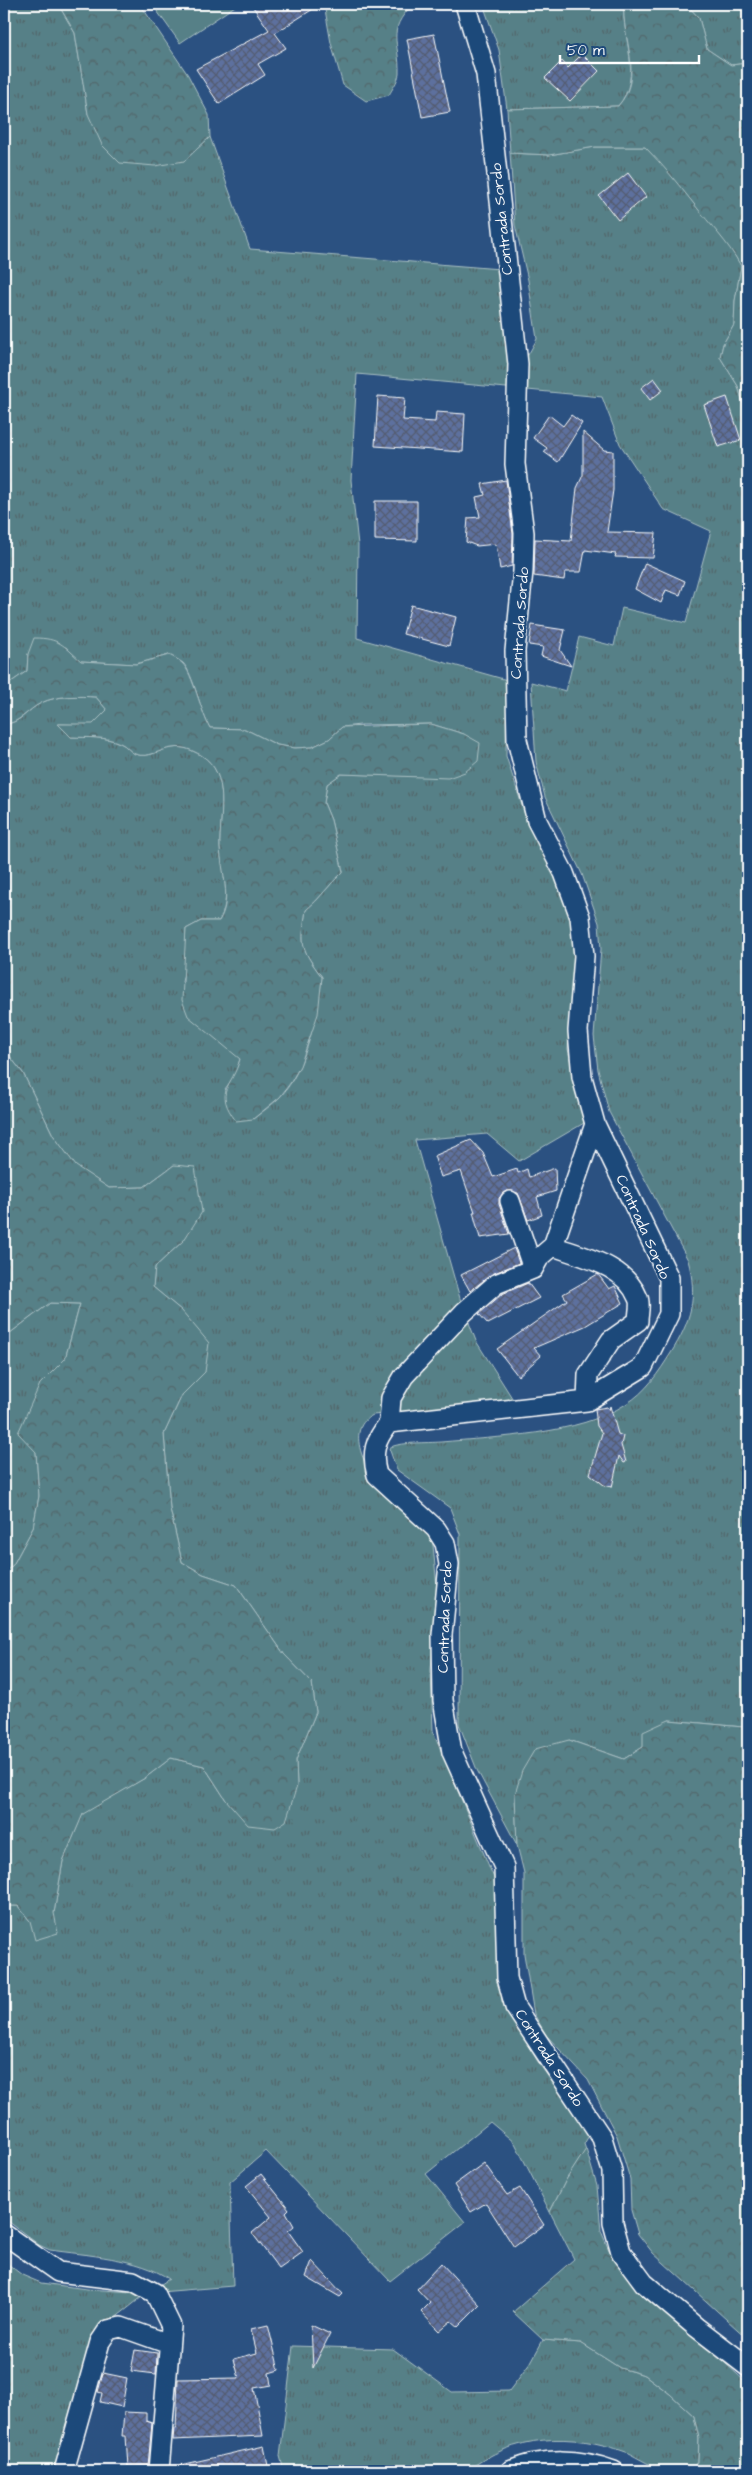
<svg xmlns="http://www.w3.org/2000/svg" width="752" height="2475" viewBox="0 0 752 2475" font-family="'Architects Daughter',sans-serif">
<defs>
<pattern id="grass-tufts" width="24" height="20" patternUnits="userSpaceOnUse" patternTransform="scale(1.25)"><rect width="24" height="20" fill="#568087"/><path d="M3 7l-1-3M5 7V3M7 7l1-3M15 17l-1-3M17 17v-4M19 17l1-3" fill="none" stroke="#51666a"/></pattern>
<pattern id="forest-crowns" width="20" height="18" patternUnits="userSpaceOnUse" patternTransform="scale(1.25)"><rect width="20" height="18" fill="#568087"/><path d="M2 6a3 3 0 1 1 6 0M12 15a3 3 0 1 1 6 0" fill="none" stroke="#51666a"/></pattern>
<pattern id="building-cross-hatch" width="8" height="8" patternUnits="userSpaceOnUse" patternTransform="scale(1.25)"><rect width="8" height="8" fill="#5d709e"/><path d="M0 0l8 8M0 8l8-8" fill="none" stroke="#545c71"/></pattern>
</defs>
<rect width="100%" height="100%" fill="#2b5181"/>
<filter id="ink" filterUnits="userSpaceOnUse"><feTurbulence type="fractalNoise" baseFrequency=".02" numOctaves="2"/><feDisplacementMap in="SourceGraphic" scale="10" xChannelSelector="R" yChannelSelector="G"/><feConvolveMatrix kernelMatrix="1 2 1 2 8 2 1 2 1" color-interpolation-filters="sRGB"/></filter>
<g filter="url(#ink)">
<!-- grass -->
<path fill="url(#grass-tufts)" stroke="#aac0c3" d="M4 4H58L75 33 88 114 184 161 210 137 250 249 500 269 512 334 510 387 537 339 528 280 515 225 510 153 549 155 595 147H645L670 172 695 205 726 240 741 266 735 301 734 325 723 344 720 357 738 386 746 413V452L748 456V1732L743 1727 669 1720 643 1747 624 1759 569 1740 515 1793 517 1845 477 1770 459 1724 460 1534 450 1508 397 1470 389 1448C398 1442 428 1443 441 1442 496 1437 579 1435 626 1404 646 1392 659 1372 671 1353 691 1321 698 1297 688 1260L609 1112 598 1070 594 1036 601 949 599 923 582 874 545 797 536 762 531 682 566 691 579 637 614 646 622 608 686 623 711 531 663 509 620 444 602 397 357 374 351 480 358 545 357 638 507 680 506 756 529 827 570 899 574 963 568 1049 584 1123 519 1161 487 1134 415 1140 461 1302 476 1341 514 1401 373 1415C339 1431 374 1483 390 1500 403 1513 419 1524 432 1535L437 1587 431 1670 433 1731 496 1883 502 2002 540 2065 590 2134 584 2144 586 2150 566 2180 550 2212 515 2143 490 2122 426 2174 465 2222 390 2281 266 2151 230 2182 233 2286 147 2293 100 2330 56 2471H4V2261L22 2275 41 2283 87 2289 147 2293 169 2279C140 2258 85 2255 50 2250L39 2245 4 2218V1906H18L30 1921 54 1913 63 1861 83 1813 145 1778 171 1758 204 1766 226 1800 297 1786 296 1760 316 1712 312 1683 284 1654 236 1585 203 1574 182 1562 170 1509 164 1434 182 1395 205 1372 182 1311 153 1287 155 1267 184 1240 174 1165 144 1187 109 1188 75 1166 53 1135 23 1073 4 1049V724C20 724 27 710 41 703 57 695 79 696 96 697L107 710 93 725 59 724 71 737C88 738 104 736 120 743 126 745 130 752 135 754 149 759 160 749 172 748 184 746 191 750 201 755 232 774 219 817 220 847 222 871 232 899 219 921H201L186 929V964L182 982 240 1059 235 1075 225 1089 253 1119C262 1112 272 1105 280 1097 306 1070 318 1013 322 977 301 949 300 945 306 910 320 899 329 884 343 872L331 820 324 803 327 784 341 774 448 777 464 734 431 724 360 725 342 727 329 739 312 747 295 748 277 745 245 729 210 728C201 713 193 673 183 663 179 660 173 657 169 655L136 664 80 661 66 647 28 654 27 671 4 687Z
M483 4H624C621 39 644 75 618 106L507 109 499 50Z
M686 4H748V63L731 65 707 49 699 18Z
M50 1303 80 1304 65 1359 40 1384 36 1452 39 1496 33 1528 13 1565 4 1573V1324L10 1333Z
M543 2340 581 2343 620 2368 645 2375 670 2394 694 2416 699 2438 698 2462 690 2471C683 2471 674 2473 668 2471 653 2468 639 2458 626 2452 571 2432 514 2434 467 2471H284L280 2456 293 2346 393 2349 452 2392 509 2391 531 2362Z"/>
<!-- forest -->
<path fill="url(#forest-crowns)" stroke="#aac0c3" d="M58 4H140L188 75 209 115 210 137 184 161 155 166 120 163 102 145 88 114 75 33Z
M324 4H413C385 33 400 40 399 74 398 81 392 89 389 95L366 101 343 85 331 43Z
M624 4H686L699 18 707 49 731 65 748 63V456L746 452V413L738 386 720 357 723 344 734 325 735 301 741 266C727 241 711 226 694 204 678 184 663 165 645 147H595L549 155 510 153 507 109 618 106C645 76 621 38 624 4Z
M34 638C59 638 63 645 81 661L136 664 169 655C173 657 179 660 182 663 193 673 201 713 210 728L245 729 277 745 295 748 312 747 329 739 342 727 431 724 464 734 480 743 478 761 465 772 448 778 341 774 327 784 324 803 331 820 343 872C329 884 320 899 306 910 300 945 301 949 322 977L318 1014 300 1066 291 1082 280 1097 253 1119 236 1121C213 1090 232 1088 240 1059L188 1016 182 1000 186 929 201 921H219C233 899 221 871 220 847 219 817 232 774 201 755 191 750 184 746 172 748 160 749 149 759 135 754 130 752 126 745 120 743 105 736 88 738 71 737L58 724H93L107 710 96 697C79 696 57 695 41 703 27 710 19 724 4 724V687L27 671 28 654Z
M4 1049 23 1073 53 1135 76 1166 109 1188 144 1187 174 1165 195 1167 202 1212 184 1240 155 1267 153 1287 182 1311 209 1343 205 1372 182 1395 164 1434 170 1509 182 1562 203 1574 236 1585 284 1654 312 1683 316 1712 296 1760 297 1786 286 1821 275 1828 248 1825 226 1800 204 1766 171 1758 145 1778 83 1814 63 1861 54 1913 58 1933 35 1940 30 1921 18 1906H4V1573L13 1565 33 1528 39 1496 36 1452 18 1433 40 1384 65 1359 80 1304 50 1303 10 1333 4 1324Z
M669 1720 743 1727 748 1732V2339L653 2253 638 2234 631 2210 630 2179 617 2136 588 2080 546 2035 534 2014 524 1954V1873L517 1845 515 1794 522 1771 535 1749 569 1740 624 1759 643 1747V1732Z
M586 2149 597 2186 601 2231 609 2250 629 2276 748 2384V2471H690L698 2462 699 2438 694 2416 670 2394 645 2375 620 2368 581 2343 543 2340 513 2312 574 2259 550 2212 566 2180Z"/>
<!-- pitch -->
<path fill="#568087" stroke="#aac0c3" d="M152 4H238L180 43Z"/>
<!-- building -->
<path fill="url(#building-cross-hatch)" stroke="#fff" d="M251 4H321L275 33 286 48 258 64 265 75 219 104 196 69 269 30Z
M434 34 450 112 422 117 407 39Z
M582 54 599 71 570 101 545 78 562 61 568 68Z
M628 173 646 197 618 220 599 196Z
M654 378 663 390 650 400 641 388Z
M378 396 405 398 403 420 435 422 436 412 465 414 463 452 375 446Z
M727 397 741 440 718 447 704 405Z
M549 415 563 426 571 415 582 423 558 462 544 452 547 448 533 438Z
M583 432 604 450 613 451V490L607 532 656 533 653 558 615 557 616 554 585 550 581 572H565L564 580 534 576 535 539 571 541 577 488 583 475Z
M506 480 513 534 512 566 500 569 496 544 477 546 466 542 468 518 480 517 476 497 485 495 482 484Z
M375 501H417V541L375 540Z
M645 563 685 581 680 595 666 590 661 603 635 589Z
M411 605 456 617 449 646 403 634Z
M532 625 565 630 560 650 571 666 541 656 543 647 529 645Z
M471 1140 483 1153 493 1177 517 1169 518 1173 527 1169 529 1177 555 1168 556 1191 537 1197 542 1215 528 1220 518 1193 506 1191 499 1198V1204L509 1234 480 1238 473 1212H475L461 1171 441 1177 434 1156Z
M514 1248 519 1263 492 1274 470 1291 461 1275Z
M598 1274 609 1289 615 1286 623 1303 585 1326 534 1348 541 1356 518 1376 497 1349 567 1300 563 1294Z
M528 1283 539 1298 488 1324 479 1314 502 1294Z
M610 1406 618 1434 623 1436 621 1445 626 1462 624 1463 619 1456 612 1487 604 1485 590 1474 602 1433 597 1426 595 1409 607 1407 609 1410Z
M484 2163 507 2195 520 2188 544 2225 514 2247 486 2203 471 2212 454 2185Z
M261 2174 289 2209 286 2212 294 2226 288 2231 303 2252 279 2269 252 2233 271 2217 246 2186Z
M312 2261 343 2294 340 2297 306 2277Z
M441 2263 480 2305 458 2327 451 2321 439 2331 421 2312 430 2303 417 2289Z
M268 2325 279 2370 269 2373 271 2385 254 2388 263 2436 173 2440 174 2428 176 2429 178 2379 239 2378 234 2359 257 2353 251 2329Z
M311 2325 330 2334 313 2368Z
M135 2350 157 2353 156 2374 131 2371Z
M103 2373 127 2378 122 2407 100 2402 102 2393 98 2392Z
M124 2412 146 2413V2421L152 2423 148 2466 128 2467 126 2436H122Z
M264 2446 269 2471H182L181 2465Z"/>
<g fill="none" stroke-linecap="round" stroke-linejoin="round">
<!-- minor casing -->
<g stroke="#fff" stroke-width="22">
<path id="minor" d="M465 4 486 74 518 364 515 464 524 533 523 571 515 651 517 740 537 821 564 873 580 917 584 956 578 1031 582 1077 595 1124 669 1278V1314L643 1367 587 1401 389 1423C375 1440 371 1453 377 1475L436 1529 445 1543 449 1564 442 1635 443 1700 452 1752 504 1867 507 1978 515 2007 602 2138 612 2171 613 2223 621 2252 644 2283 696 2327 748 2367
M510 1201 533 1269
M553 1246C583 1257 625 1265 638 1298 641 1304 638 1314 638 1321L611 1340 588 1375 587 1401
M389 1423 391 1398 404 1376 464 1312 496 1284 533 1269 539 1258 553 1246 595 1124
M4 2234 58 2272 133 2281 155 2293 171 2326 159 2471
M64 2471 100 2342 108 2330 121 2327 169 2344
M510 2471C543 2457 580 2458 614 2471"/>
</g>
<!-- minor -->
<use href="#minor" stroke="#1f4a7a" stroke-width="19"/>
</g>
</g>
<g text-anchor="middle" dominant-baseline="central" stroke-width="4.5" stroke-linejoin="round" paint-order="stroke">
<!-- street labels -->
<g font-size="15" fill="#fff" stroke="#1f4a7a">
<text transform="translate(502 219) rotate(-96)">Contrada Sordo</text>
<text transform="translate(520 623) rotate(-86)">Contrada Sordo</text>
<text transform="translate(643 1227) rotate(66)">Contrada Sordo</text>
<text transform="translate(445 1617) rotate(-88)">Contrada Sordo</text>
<text transform="translate(549 2058) rotate(57)">Contrada Sordo</text>
</g>
</g>
<!-- margin -->
<rect width="752" height="2475" fill="none" stroke="#1f4a7a" stroke-width="20"/>
<rect x="10" y="10" width="732" height="2455" fill="none" stroke="#fff" stroke-width="2" filter="url(#ink)"/>
<!-- scale -->
<path d="M560 55v8h139v-8" fill="none" stroke="#ffffff" stroke-width="2.5"/>
<text x="567" y="55" font-size="15" fill="#ffffff" stroke="#1f4a7a" stroke-width="4" paint-order="stroke">50 m</text>
</svg>
